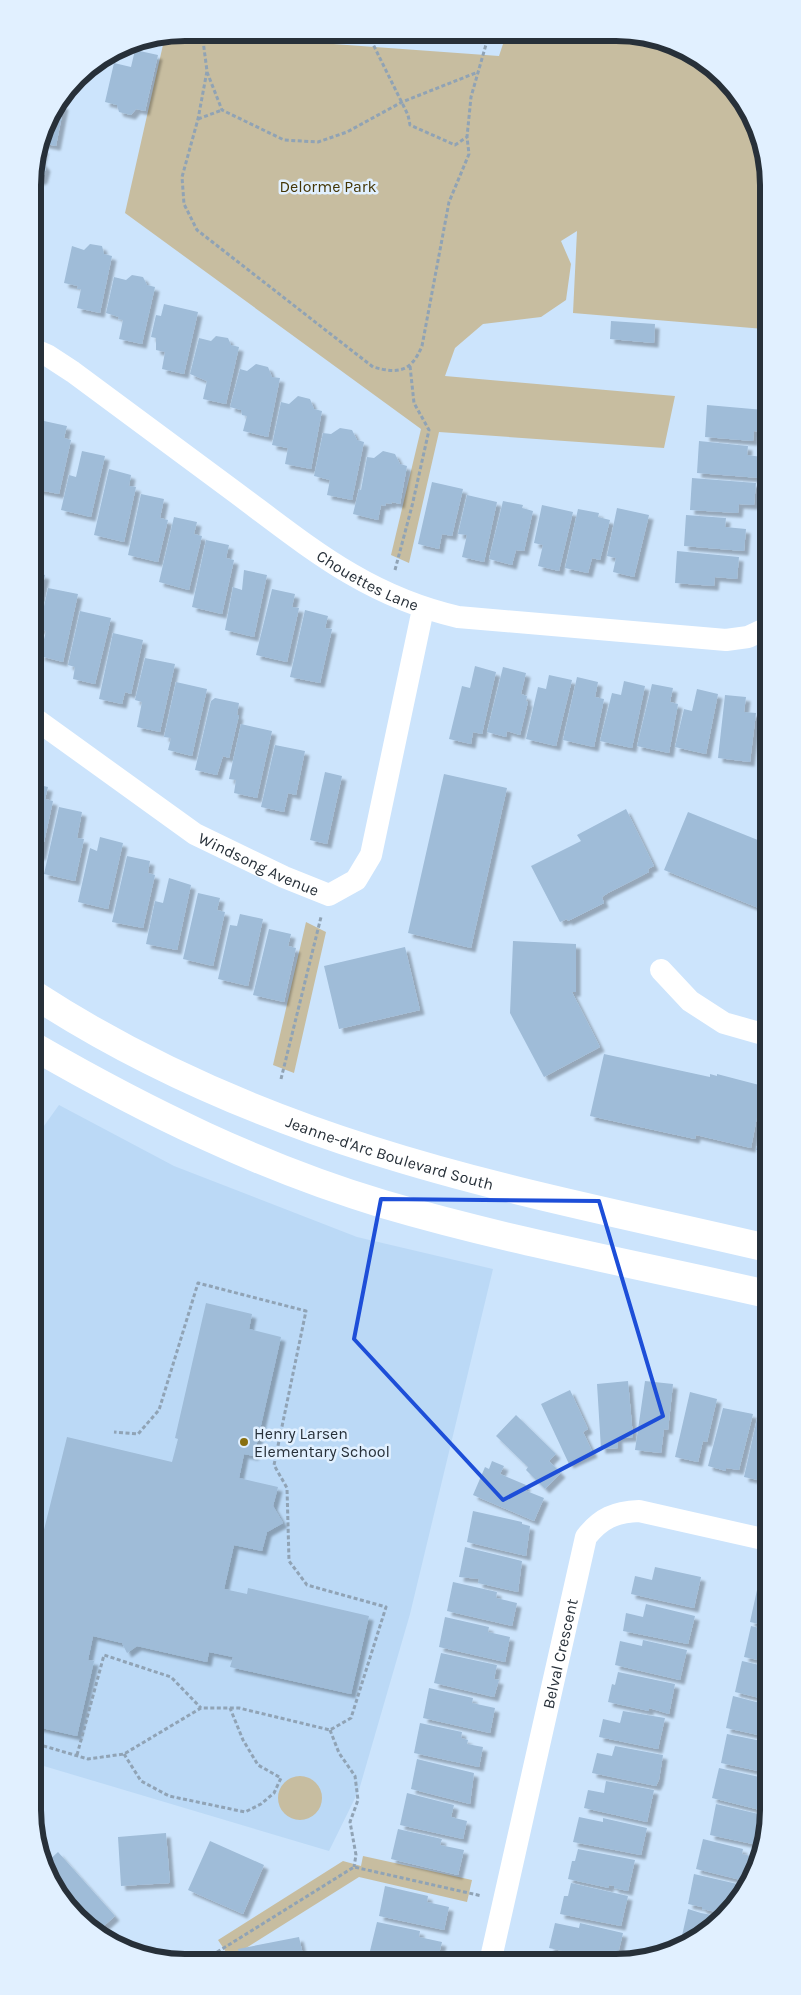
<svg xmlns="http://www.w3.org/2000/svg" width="801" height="1995" viewBox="0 0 801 1995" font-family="Karla,sans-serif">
<defs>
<filter id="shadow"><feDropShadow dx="4.5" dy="4.5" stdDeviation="1" flood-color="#0004"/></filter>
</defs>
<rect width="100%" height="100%" fill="#cce4fc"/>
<!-- built -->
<path fill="#bbd9f6" d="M59 1105 174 1166 357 1237 493 1269 410 1614 359 1790 329 1851 37 1764 36 1137Z"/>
<!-- green -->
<path fill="#c7bda0" d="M183 33 499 56 506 35H646L684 48 724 77 763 146 764 329 573 313 577 231 561 241 571 264 566 300 541 317 483 324 455 348 445 376 675 396 664 448 439 432 409 563 391 555 421 429 125 213 165 36Z
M306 922 326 932 294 1073 273 1065Z
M278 1798a22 22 0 1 1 44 0a22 22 0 1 1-44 0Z
M363 1856 472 1880 467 1902 359 1877 230 1958 218 1940 343 1861 361 1866Z"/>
<!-- building -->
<path fill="#9fbcd8" filter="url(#shadow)" d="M135 50 158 55 145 111 136 109 131 115 119 112 117 105 105 102 114 63 131 67Z
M59 104 64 105 56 146 41 143 48 117Z
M40 148 44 149 41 161 46 167 43 179 37 182 35 190 33 175Z
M33 210 37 216 34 229H33Z
M90 244 102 246 104 254 112 256 100 313 77 308 81 289H77L78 286 64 283 72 246 84 250Z
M132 275 143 277 147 285 155 287 142 344 119 339 123 320 118 319 119 317 106 313 114 277 126 280Z
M164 304 198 312 184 374 162 369 165 352 156 350V338L151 337 156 315 161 316Z
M611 321 655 324 654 343 610 339Z
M216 336 228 338 231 345 239 347 226 404 203 399 207 381 190 374 199 338 211 341Z
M256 364 268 367 272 377 280 378 268 437 243 431 247 416 242 415 241 410 230 407 240 369 247 371Z
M298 396 310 399 314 409 322 411 311 469 285 464 288 448 272 445 281 402 289 404Z
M707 405 764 410V432L754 431 753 441 705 437Z
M34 415 39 416 34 437Z
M44 421 67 426 64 438 71 440 59 494 34 489V468Z
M340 428 352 430 357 440 364 442 352 500 327 495 330 480 314 476 323 433 331 434Z
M699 441 748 446 747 455 762 457 760 478 697 473Z
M82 451 105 456 91 517 61 510 69 475 76 477Z
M383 451 395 454 400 464 407 466 400 504 392 502 391 504 386 503 385 506 381 505 378 520 353 514 359 489 361 490 367 457 374 458Z
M109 469 131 475 129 486 136 487 124 542 94 535Z
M692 478 756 483 754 505 739 504 738 513 690 510Z
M432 482 463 489 452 536 442 534 439 549 418 544Z
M141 494 164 499 160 518 168 520 158 562 128 555Z
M467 495 497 502 484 562 462 557 467 535 458 534Z
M503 501 523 505 522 508 533 511 524 551 516 550 512 565 489 559Z
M542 505 573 512 559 571 538 566 543 545 534 543Z
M617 508 649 515 634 577 613 572 616 558 607 556Z
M578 509 599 513 598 517 610 520 600 560 592 558 588 573 565 568Z
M686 515 726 518 725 527 746 529 744 551 684 546Z
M174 517 197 522 194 534 202 536 189 590 159 582Z
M206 540 229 545 226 558 234 560 222 614 192 607Z
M677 551 739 557 737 579 715 577 714 586 675 583Z
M244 570 267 575 254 637 225 630 233 587 242 590Z
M34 572 45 575 35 622H34Z
M48 588 78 594 63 662 40 656 46 631 39 629Z
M272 589 295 594 292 607 299 608 287 662 256 655Z
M305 610 328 616 325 628 332 629 320 683 290 677Z
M80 611 111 618 95 684 73 679 75 667 68 665Z
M113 633 143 640 131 694 125 692 122 704 99 699Z
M145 658 175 664 160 732 137 727 142 702 135 700Z
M475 666 496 672 482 734 473 732 471 744 449 739 462 686 470 688Z
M503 667 526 673 521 694 527 696 526 701 528 702 520 735 507 731 506 737 487 732Z
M549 675 572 680 556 746 526 739 538 687 546 689Z
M577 677 598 682 595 697 604 699 594 747 563 740Z
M624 681 645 686 632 748 600 741 612 693 621 695Z
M176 682 207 689 192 756 168 750 171 738 164 737Z
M652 684 673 688 670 702 678 704 669 753 637 746Z
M697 689 718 694 706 754 675 747 684 709 692 711Z
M725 695 746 697 744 712 756 713 750 762 718 758Z
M215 698 239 703 237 715H239L229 758 223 756 217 775 195 770 209 709 211 701Z
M241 724 272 731 257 798 234 793 236 780 229 779Z
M275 745 305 751 296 795 288 793 284 812 261 807Z
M325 772 342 776 327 844 310 840Z
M444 774 507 788 471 948 408 933Z
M35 784 48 787 45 799 53 801 41 856 35 854Z
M59 807 82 812 77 838 84 839 75 881 44 874Z
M626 809 654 866 648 869 649 872 608 893 602 897 604 903 568 921 567 919 560 922 531 866 581 841 577 835Z
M688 812 765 843 766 911 664 870Z
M100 837 123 843 108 909 78 902 90 848 97 851Z
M127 856 150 861 148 873 155 875 143 928 112 922Z
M169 878 191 885 177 950 146 944 155 901 163 903Z
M198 893 220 898 217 910 225 912 213 966 183 959Z
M240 914 263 919 248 986 218 979 230 925 237 926Z
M269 929 291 934 288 946 296 948 284 1002 253 995Z
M513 941 576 944V992H572L600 1047 544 1077 510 1013Z
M405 947 420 1010 339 1029 324 966Z
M765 948H766V977L759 976Z
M604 1054 710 1077V1074L717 1076V1074L763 1086 751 1148 696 1135 695 1139 590 1116Z
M766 1108V1153L756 1150Z
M206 1303 252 1314 249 1329 281 1337 254 1456 244 1454 239 1478 278 1487 273 1506 283 1523 267 1532 262 1551 234 1545 224 1589 247 1594 248 1588 369 1616 351 1694 230 1667 233 1657 209 1652 207 1662 137 1646 127 1653 122 1643 93 1636 88 1660 94 1661 77 1736 37 1727V1558L67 1437 172 1462 178 1439 175 1438Z
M628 1381 633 1437 618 1438V1448L601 1449 597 1384Z
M645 1381 673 1384 668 1430 664 1429 661 1453 635 1450Z
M765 1383H767V1482L744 1477Z
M570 1390 588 1429 583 1432 593 1453 569 1464 541 1404Z
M690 1392 717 1399 707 1442 703 1441 698 1462 675 1457Z
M723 1408 753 1414 739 1470 726 1468V1471L708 1466Z
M516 1415 556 1454 549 1461 561 1473 545 1489 526 1470 528 1467 496 1436Z
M492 1461 504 1466 500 1474 526 1485 524 1490 544 1498 534 1521 473 1495 485 1467 489 1469Z
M473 1511 522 1522V1524L530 1526 526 1556 467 1542Z
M465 1547 522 1561 518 1592 478 1583 479 1579 459 1577Z
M655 1567 701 1577 694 1608 631 1594 635 1576 652 1580Z
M453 1582 497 1592 496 1598 517 1603 512 1626 447 1611Z
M757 1590 768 1593V1626L750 1622Z
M646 1604 695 1616 688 1644 623 1631 626 1613 643 1617Z
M445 1617 489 1627 488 1632 510 1637 505 1662 439 1647Z
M751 1626 768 1630V1662L744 1657Z
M643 1640 687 1650 680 1680 615 1665 620 1641 642 1646Z
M441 1653 497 1665 494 1679 499 1680 494 1697 434 1683Z
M742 1661 768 1667V1700L735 1692Z
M618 1672 675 1684 669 1714 649 1708V1711L608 1702 612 1684 615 1685Z
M429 1688 473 1698 472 1703 495 1708 490 1733 423 1718Z
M733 1696 768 1705V1737L726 1728Z
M623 1711 665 1718 658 1749 599 1737 603 1719 620 1723Z
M420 1723 462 1732 461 1738 468 1740 467 1744 483 1747 479 1767 414 1753Z
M727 1734 767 1742 768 1773 721 1763Z
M615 1746 663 1755 659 1780 656 1786 592 1773 597 1753 612 1756Z
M417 1759 474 1773 470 1804 411 1789Z
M719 1768 768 1779V1812L712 1798Z
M606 1781 654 1790 647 1822 584 1808 588 1790 604 1793Z
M407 1793 454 1805 451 1817 467 1821 463 1839 400 1825Z
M716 1804 767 1816 762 1846 710 1835Z
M579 1817 603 1822V1818L647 1828 641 1855 573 1842Z
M398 1829 442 1839 440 1845 464 1850 458 1875 391 1859Z
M166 1833 170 1883 121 1886 118 1837Z
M703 1839 743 1849 742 1854 759 1858 757 1868 749 1882 696 1869Z
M210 1841 264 1865 243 1914 188 1890Z
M578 1849 635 1860 628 1891 614 1888V1886L609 1885V1888L568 1879 572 1861H575Z
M58 1852 115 1916 97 1932 77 1918 46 1863Z
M694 1874 746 1886 726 1914 702 1909V1907L688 1904Z
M571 1883 628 1896 621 1926 560 1914 564 1896H568Z
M385 1886 428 1896 427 1902 449 1907 444 1930 379 1916Z
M688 1909 701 1913 723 1917 701 1937 690 1942 681 1940Z
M377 1922 420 1931 419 1937 442 1942 438 1958 401 1959 370 1951Z
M555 1923 579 1928 580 1923 623 1933 617 1958H595L549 1948Z
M299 1937 304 1959H240L238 1949Z"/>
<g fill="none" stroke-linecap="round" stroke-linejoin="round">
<!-- path -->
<path stroke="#90a3b5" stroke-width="3" stroke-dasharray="4 2.5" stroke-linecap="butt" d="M202 33 207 71 198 119 182 177 184 204 197 230 373 367C399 374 411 372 422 346L449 202 469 154 467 137 471 97 487 41V34
M368 34 408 115 410 125 455 145 467 137
M207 72 222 110 284 140 318 142 347 132 402 102 478 72
M198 119 222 110
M395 570 412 506 429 430 414 403 410 366
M281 1079 321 917
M37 1546 39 1547
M330 1730 339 1753 355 1776 358 1800 350 1822 356 1855 354 1867
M37 1744 88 1759 124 1754 201 1708H239L330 1730 351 1718 386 1607 307 1585 289 1561 287 1488 274 1465 306 1311 198 1283 159 1410 138 1434 114 1432
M124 1754 141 1781 169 1796 245 1812 261 1804 274 1793 281 1778 258 1765 243 1740 230 1708
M77 1755 104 1655 171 1677 201 1708
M206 1959 354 1867 482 1896"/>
<!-- minor -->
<g stroke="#fff" stroke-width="22">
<path id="s1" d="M33 349 47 355 73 372C127 412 181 452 235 492 309 547 366 596 458 617L726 640 748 637 765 629"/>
<path id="s2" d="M34 718 195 834 284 877 329 895 356 880 371 855 423 609"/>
<path d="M661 970 690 1001 724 1023 766 1035"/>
<path id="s3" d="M491 1958 586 1537C601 1518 615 1512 639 1511L767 1540"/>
</g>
<!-- secondary -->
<g stroke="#fff" stroke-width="28">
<path id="s4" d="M35 995C138 1062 255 1113 372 1150 501 1191 635 1217 767 1248"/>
<path d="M35 1047C146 1111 260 1167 383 1204 509 1241 639 1265 767 1294"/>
</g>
</g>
<!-- marked area -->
<path fill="none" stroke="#1d4ed8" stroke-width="4" stroke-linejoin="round" d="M381 1199 599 1201 663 1416 503 1500 354 1339Z"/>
<!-- markers -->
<circle fill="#896f10" stroke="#e1f0ff" stroke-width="2" cx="244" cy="1442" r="5"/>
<g text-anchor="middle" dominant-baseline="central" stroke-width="5" stroke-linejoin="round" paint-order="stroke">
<!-- park labels -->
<g font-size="16" fill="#443606" stroke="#e1f0ff">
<text x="328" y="186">Delorme Park</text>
</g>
<!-- street labels -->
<g font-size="16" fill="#273039" stroke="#e1f0ff">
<text stroke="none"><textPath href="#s1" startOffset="408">Chouettes Lane</textPath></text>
<text stroke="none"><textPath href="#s2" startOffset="269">Windsong Avenue</textPath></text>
<text stroke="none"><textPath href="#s4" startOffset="390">Jeanne-d'Arc Boulevard South</textPath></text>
<text stroke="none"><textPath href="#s3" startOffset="312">Belval Crescent</textPath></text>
</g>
<!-- poi labels -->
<g font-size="16" fill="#273039" stroke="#e1f0ff" text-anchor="start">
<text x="254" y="1433">Henry Larsen<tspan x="254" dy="18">Elementary School</tspan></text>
</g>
</g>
<!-- crop -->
<path d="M0 0H801V1995H0ZM185 41H616A144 144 0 0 1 760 185V1810A144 144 0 0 1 616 1954H185A144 144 0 0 1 41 1810V185A144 144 0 0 1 185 41Z" fill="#e1f0ff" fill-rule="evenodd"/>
<path fill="none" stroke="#273039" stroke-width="6" d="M185 41H616A144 144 0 0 1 760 185V1810A144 144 0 0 1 616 1954H185A144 144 0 0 1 41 1810V185A144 144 0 0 1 185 41Z"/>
</svg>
